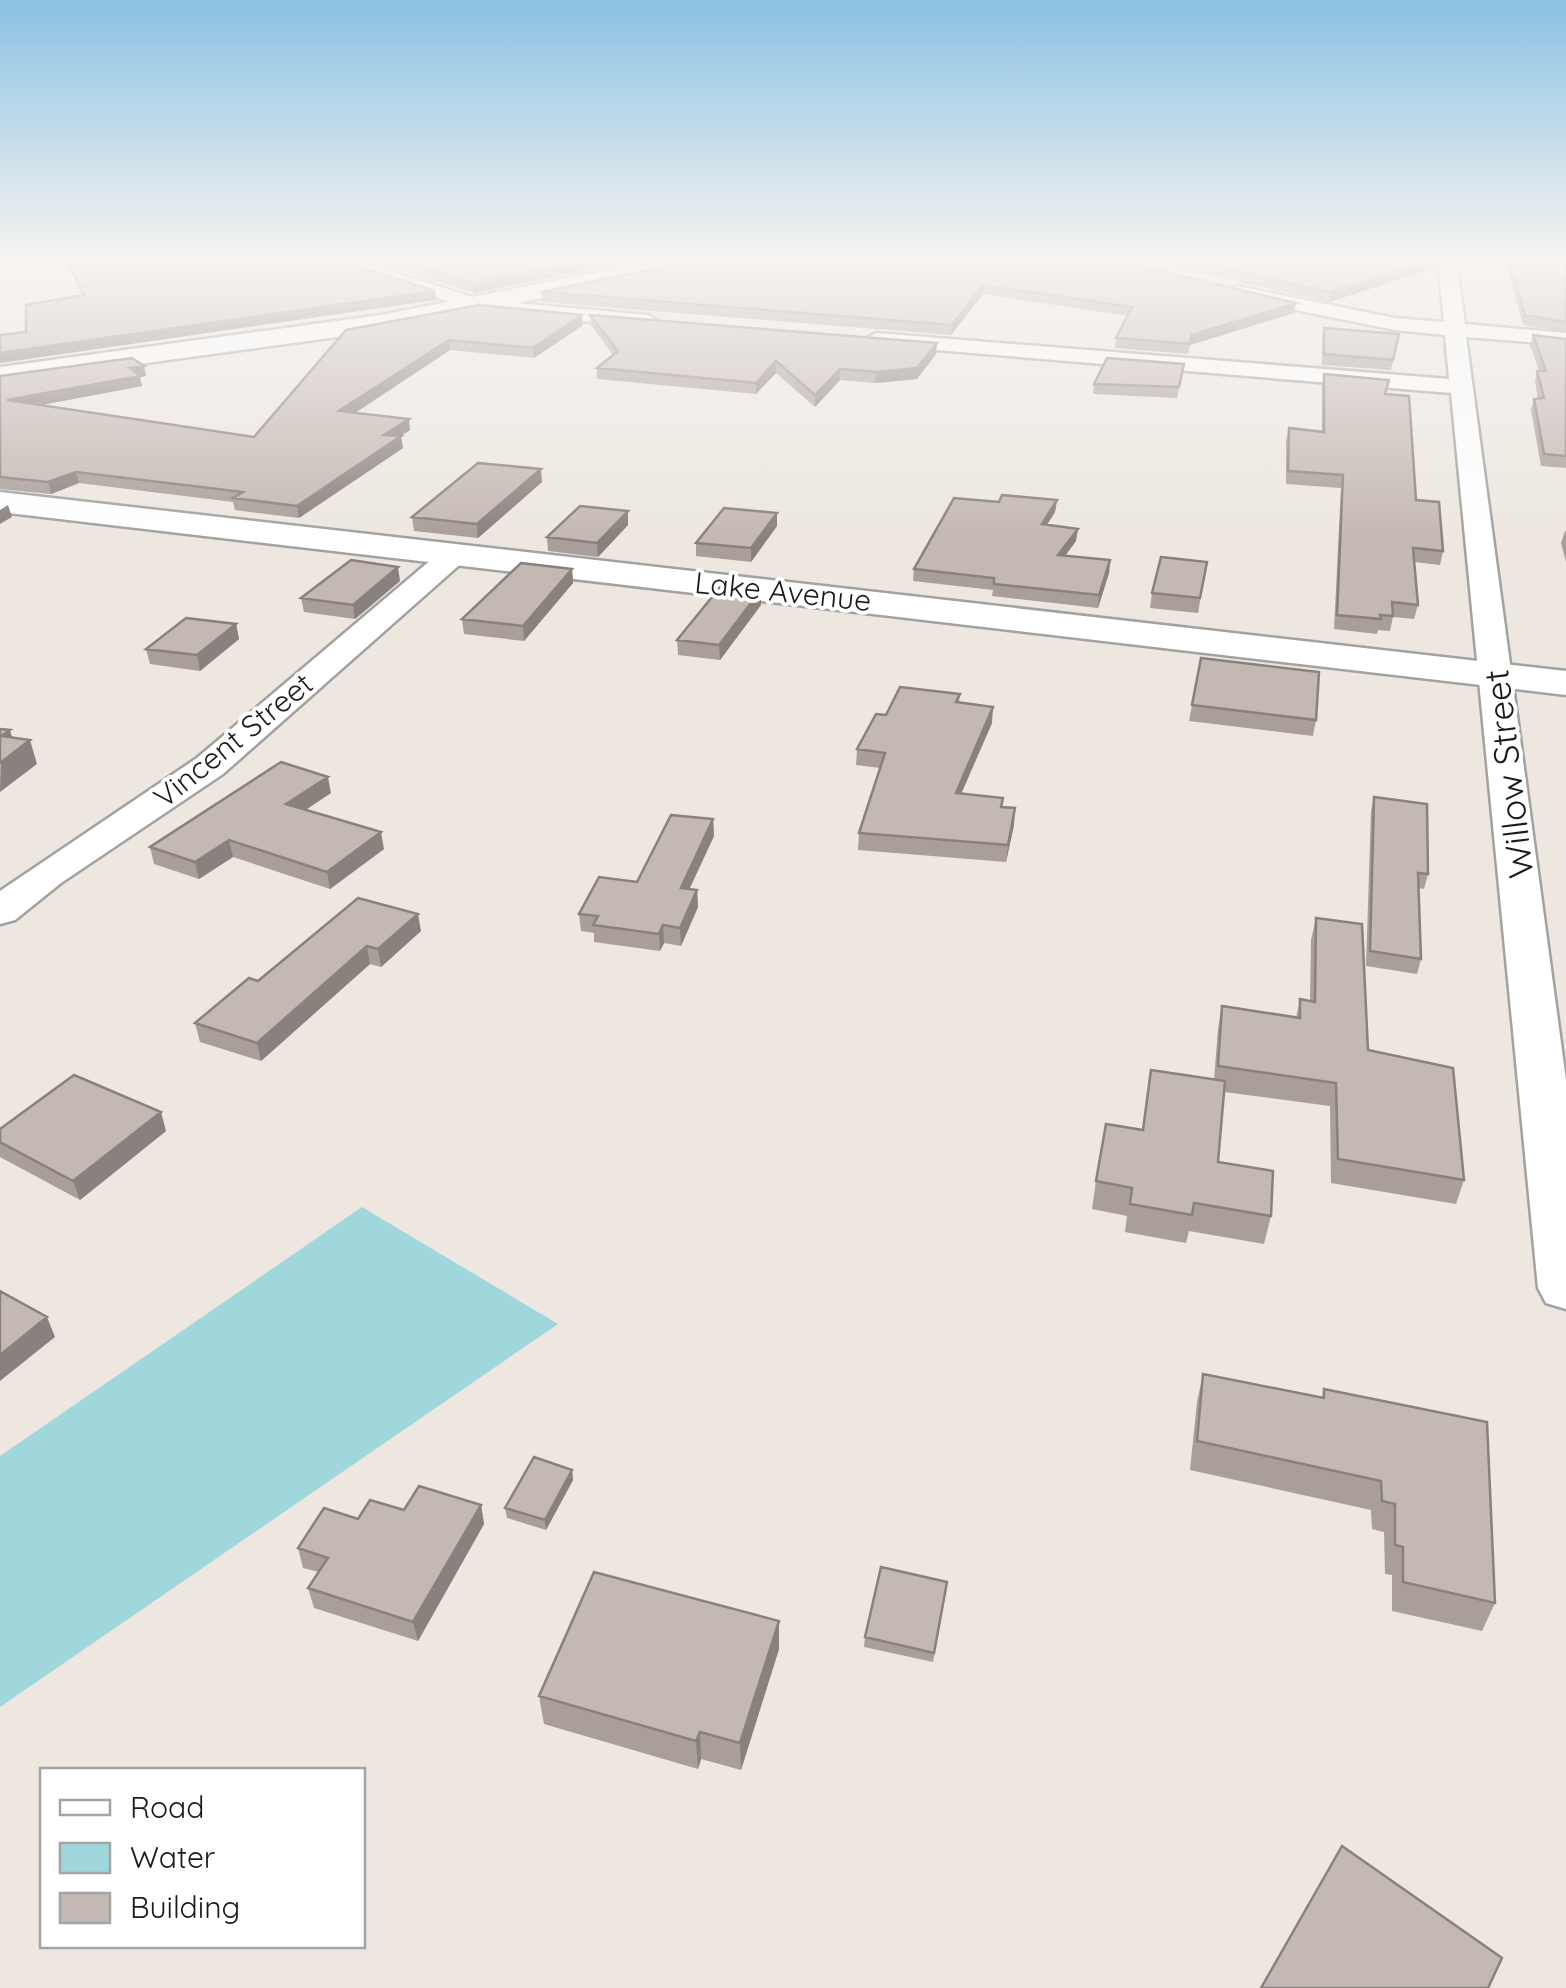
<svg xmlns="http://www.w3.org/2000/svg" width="1566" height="1988" viewBox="0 0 1566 1988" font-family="Quicksand,sans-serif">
<rect width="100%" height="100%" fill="#ede7e0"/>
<!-- water -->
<path fill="#9fd7dc" d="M362 1207 558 1324 0 1707V1456Z"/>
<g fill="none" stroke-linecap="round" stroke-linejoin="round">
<!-- minor casing -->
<g stroke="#a2a2a2" stroke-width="5">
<path id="minor" d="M325 260H354L482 300 648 315 658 321 648 327 480 312Z
M1438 260H1456L1465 324 1566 333V345L1466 337 1566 1080V1309L1546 1303 1538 1288 1451 393 876 345 865 339 876 333 1449 379 1445 335 1395 330 1237 298 1227 292 1237 286 1395 318 1444 322Z
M455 545 470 554 465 560 223 774 61 883 15 920 0 924V891L197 758 445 548Z"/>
</g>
<!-- tertiary casing -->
<g stroke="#a2a2a2" stroke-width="5">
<path id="tertiary" d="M658 260H705L694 267 381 331 0 383V367L381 315Z
M0 492 1566 671V695L0 512Z"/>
</g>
<!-- minor -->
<use href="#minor" fill="#fff" fill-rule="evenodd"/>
<!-- tertiary -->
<use href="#tertiary" fill="#fff" fill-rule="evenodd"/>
</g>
<!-- wall -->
<path fill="#a99e9a" d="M65 260H340L435 291 436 300 26 332 82 296Z
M369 260H637L474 293Z
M1143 260H1437L1435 268 1329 302Z
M1505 260H1566V332L1523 325Z
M694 262 1296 303 1294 313 1190 345 1188 354 1115 348 1116 338 1128 316 983 294 951 335 543 302 542 292Z
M590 315 936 354 917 379 875 383 840 380 815 407 776 373 756 394 597 379V368L613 355 591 325Z
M583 325 534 358 450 350 355 413 410 430 400 436 403 448 299 518 235 510 233 502 79 483 51 494 0 489V376L144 366 146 376 140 377 142 386 41 405 254 437 346 330Z
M1324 328 1399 334 1391 370 1322 365V338Z
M1533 335 1566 339V468L1541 466 1531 410 1534 399H1538L1535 381 1537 371H1539L1530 345Z
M1184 364 1177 398 1093 394 1094 384Z
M1324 374 1386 394 1416 500 1443 551 1440 565 1414 562 1418 605 1414 619 1393 617 1390 631 1378 630 1377 634 1334 629 1341 488 1286 484V441L1289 428 1322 431V386Z
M542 482 478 538 414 531 412 517Z
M1057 500 1055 512 1047 524 1076 541 1065 556 1110 560 1109 573 1098 608 992 596 993 590 913 581 914 569 999 502Z
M628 511V525L598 557 548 551 547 537Z
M777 526 751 562 696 556V543Z
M1565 531H1566V562L1561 543Z
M1207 562 1198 613 1150 608 1152 593Z
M572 569 573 583 524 641 464 634 462 619Z
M400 581 355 619 304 612 301 598Z
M761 605 720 660 678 655 677 640Z
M236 624 239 639 200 671 150 664 146 649Z
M1201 658 1316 720 1313 736 1189 721Z
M960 694 959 702 992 723 961 794 1003 798 1002 807 1014 825 1006 862 858 850 859 833 880 768 856 765 857 749 886 715Z
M331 793 306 810 384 849 330 889 233 857 199 879 154 864 150 847Z
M1374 797 1428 874 1424 889 1418 888 1421 959 1417 974 1366 966 1371 811Z
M713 819 714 836 689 889 697 890 698 907 681 946 664 943 660 951 594 942V933L581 931 579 914 637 882Z
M358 898 421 931 381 967 370 964 261 1061 200 1042 195 1023 258 981Z
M1316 918 1368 1050 1464 1180 1456 1204 1331 1183 1330 1106 1224 1092 1218 1162 1271 1216 1264 1244 1189 1231 1186 1243 1125 1232 1127 1216 1092 1209 1096 1181 1142 1130 1151 1070 1214 1080 1218 1029 1222 1006 1296 1018 1300 999 1310 1001 1311 940Z
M0 1129 166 1131 80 1200 0 1157Z
M1203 1374 1322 1397 1324 1389 1495 1603 1482 1631 1392 1611V1575L1385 1574 1384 1532 1372 1529 1371 1510 1190 1470 1197 1402Z
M572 1470 573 1480 546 1530 507 1518 505 1508Z
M481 1505 484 1524 418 1641 314 1608 308 1588 319 1572 303 1568 298 1548 358 1519 404 1510Z
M946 1592 933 1662 864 1647 865 1637Z
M779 1621V1649L741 1770 701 1759 698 1769 544 1724 539 1696Z"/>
<!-- shaded-wall -->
<path fill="#89817d" d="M591 260H637L474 293 473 283Z
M1434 260H1437L1435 268 1329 302 1331 292Z
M983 285V294L951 335 952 325Z
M435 291 436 300 0 363V353Z
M1296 303 1294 313 1190 345 1188 354 1192 335Z
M582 315 583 325 534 358 533 348Z
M449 340 450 350 341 422 339 411Z
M937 343 936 354 917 379 875 383 876 372Z
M776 361V373L756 394V383Z
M144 366 146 376 140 377 142 386 10 411 7 400Z
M840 369V380L815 407V395Z
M409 419 410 430 385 446 384 435Z
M401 436 403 448 299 518 297 506Z
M541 469 542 482 478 538 477 524Z
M76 472 79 483 51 494 48 482Z
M1057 500 1055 512 1040 536 1042 524Z
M8 505 12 517 0 524V510Z
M628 511V525L598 557 597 543Z
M777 513V526L751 562V548Z
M1078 529 1076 541 1056 568 1058 555Z
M1110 560 1109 573 1098 608 1099 595Z
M398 567 400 581 355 619 353 605Z
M572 569 573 583 524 641 523 626Z
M761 590V605L720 660 719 645Z
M236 624 239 639 200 671 197 655Z
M993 707 992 723 954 810 956 793Z
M10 730 16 751 30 740 37 764 0 792 1 736Z
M328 777 331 793 289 820 286 804Z
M1015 808 1014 825 1006 862 1008 845Z
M713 819 714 836 682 905 681 888Z
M381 832 384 849 330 889 327 872Z
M229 840 233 857 199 879 195 862Z
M697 890 698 907 681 946 680 928Z
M418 914 421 931 381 967 378 949Z
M663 925 664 943 660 951 659 934Z
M367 946 370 964 261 1061 257 1043Z
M161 1112 166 1131 80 1200 73 1181Z
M47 1317 55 1337 0 1381V1355Z
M572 1470 573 1480 546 1530 545 1520Z
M481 1505 484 1524 418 1641 413 1622Z
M779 1621V1649L741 1770 740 1743Z
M700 1732 701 1759 698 1769 696 1741Z"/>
<!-- building -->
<path fill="#c4b8b3" stroke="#89817d" stroke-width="2.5" d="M67 260H340L435 291 0 353V335L26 332V305L84 295Z
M397 260H591L473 283Z
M697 260H1112L1296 303 1192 335 1189 344 1116 338 1132 307 983 285 952 325 542 292Z
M1185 260H1434L1331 292Z
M1510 260H1566V322L1525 315Z
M479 305 582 315 533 348 449 340 339 411 409 419 384 435 401 436 297 506 233 498 243 492 76 472 48 482 0 477V376L132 358 144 366 130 368 140 376 7 400 254 437 346 330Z
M590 315 937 343 917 368 876 372 840 369 815 395 776 361 756 383 597 368 618 351Z
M1324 328 1399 334 1393 360 1324 354Z
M1533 335 1566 339V456L1544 454 1534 399 1544 398 1537 371H1546Z
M1107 358 1184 364 1179 387 1094 384Z
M1324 374 1389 380 1385 394 1409 396 1416 500 1439 502 1443 551 1413 548 1418 605 1392 602 1393 616 1380 615 1381 619 1337 615 1343 475 1288 471 1289 428 1324 432Z
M478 463 541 469 477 524 412 517Z
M1002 495 1057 500 1042 524 1078 529 1058 555 1110 560 1099 595 994 584V578L914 569 954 498 999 502Z
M580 506 628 511 597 543 547 537Z
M724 508 777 513 751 548 696 543Z
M1161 557 1207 562 1200 598 1152 593Z
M351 560 398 567 353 605 301 598Z
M521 563 572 569 523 626 462 619Z
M721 586 761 590 719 645 677 640Z
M186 618 236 624 197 655 146 649Z
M1201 658 1319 672 1316 720 1192 705Z
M900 687 960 694 956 702 993 707 956 793 1003 798 1001 807 1015 808 1008 845 859 833 885 753 857 749 876 714 886 715Z
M0 729 10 730 1 736 30 740 0 763Z
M281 762 328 777 286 804 381 832 327 872 229 840 195 862 150 847Z
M1374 797 1427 804 1428 874 1418 873 1421 959 1370 951Z
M671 815 713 819 681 888 697 890 680 928 663 925 659 934 593 925 598 916 579 914 599 877 637 882Z
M358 898 418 914 378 949 367 946 257 1043 195 1023 249 978 258 981Z
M1316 918 1362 924 1368 1050 1453 1068 1464 1180 1338 1159 1336 1083 1218 1066 1222 1006 1300 1018V999L1315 1002Z
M1151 1070 1225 1081 1218 1162 1273 1171 1271 1216 1194 1203 1192 1215 1130 1204 1132 1188 1096 1181 1106 1124 1143 1130Z
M74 1075 161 1112 73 1181 0 1142V1129Z
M0 1291 47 1317 0 1355Z
M1203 1374 1324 1398V1389L1487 1422 1495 1603 1403 1582V1547L1395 1545V1504L1382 1501 1381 1481 1197 1441Z
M534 1457 572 1470 545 1520 505 1508Z
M419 1486 481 1505 413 1622 308 1588 328 1558 298 1548 324 1508 358 1519 370 1500 404 1510Z
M881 1567 947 1582 934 1653 865 1637Z
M594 1572 779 1621 740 1743 700 1732 696 1741 539 1696Z
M1342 1846 1502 1958 1488 1988H1261Z"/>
<!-- sky -->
<linearGradient id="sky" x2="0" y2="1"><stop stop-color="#8bc2e3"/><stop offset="0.48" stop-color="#f7f4f1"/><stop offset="1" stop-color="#f7f4f1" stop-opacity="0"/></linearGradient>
<rect width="1566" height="539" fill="url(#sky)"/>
<g text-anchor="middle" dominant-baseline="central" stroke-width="8" stroke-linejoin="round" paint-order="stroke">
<!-- far-street labels -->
<g font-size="30" fill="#1b1b1b" stroke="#fff">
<text transform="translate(783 591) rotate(6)">Lake Avenue</text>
<text transform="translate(233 740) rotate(-39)">Vincent Street</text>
</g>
<!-- street labels -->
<g font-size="35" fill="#1b1b1b" stroke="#fff">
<text transform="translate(1508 774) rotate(-97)">Willow Street</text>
</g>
</g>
<!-- legend -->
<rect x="40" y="1768" width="325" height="180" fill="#ffffff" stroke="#a4a4a4" stroke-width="2.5"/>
<rect x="60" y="1800" width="50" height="15" fill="#ffffff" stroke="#a4a4a4" stroke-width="2.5"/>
<text x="130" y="1818" font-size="30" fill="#1b1b1b">Road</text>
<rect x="60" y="1843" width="50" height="30" fill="#9fd7dc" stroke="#a4a4a4" stroke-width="2.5"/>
<text x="130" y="1868" font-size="30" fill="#1b1b1b">Water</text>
<rect x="60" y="1893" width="50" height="30" fill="#c4b8b3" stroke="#a4a4a4" stroke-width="2.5"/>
<text x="130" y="1918" font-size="30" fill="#1b1b1b">Building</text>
</svg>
